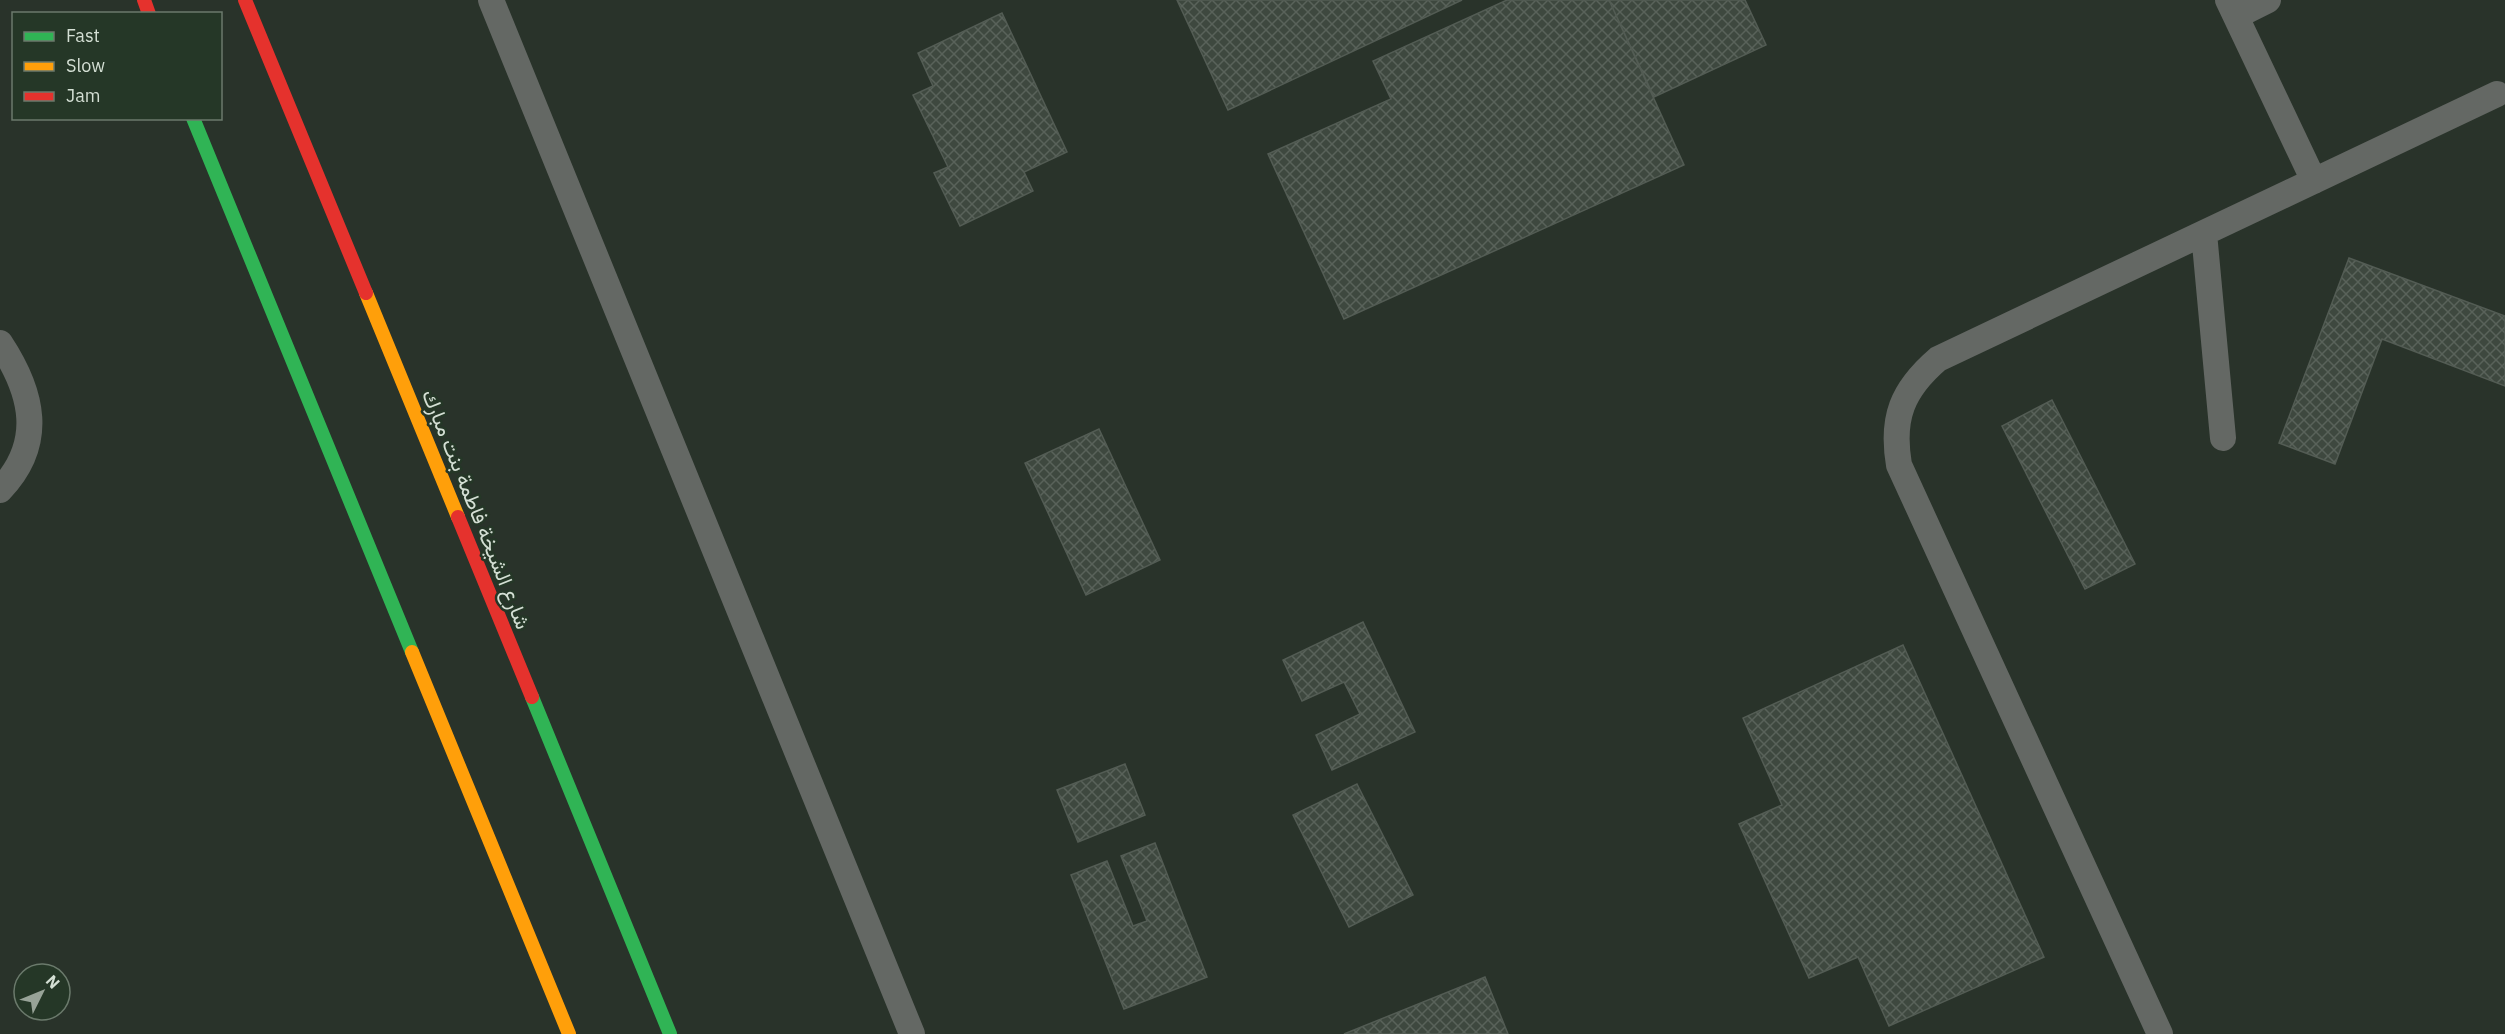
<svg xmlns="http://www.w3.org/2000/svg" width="2505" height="1034" viewBox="0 0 2505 1034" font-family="'IBM Plex Sans',Vazirmatn,sans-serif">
<defs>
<pattern id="building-cross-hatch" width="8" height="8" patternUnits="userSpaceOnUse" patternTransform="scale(1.5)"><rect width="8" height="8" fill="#3e483f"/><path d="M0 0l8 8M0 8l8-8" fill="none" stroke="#59625a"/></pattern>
</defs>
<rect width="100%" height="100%" fill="#29332a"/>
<!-- building -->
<path fill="url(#building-cross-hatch)" stroke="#535c54" stroke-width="1.5" d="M1177 0H1462L1228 110Z
M1507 0H1609L1684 165 1344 319 1268 154 1391 99 1373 61Z
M1609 0H1745L1766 45 1654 97Z
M1002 13 1067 152 1024 172 1033 191 960 226 934 173 948 167 913 95 933 86 918 53Z
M2349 258 2505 316V386L2382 339 2335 464 2279 443Z
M2052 400 2135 564 2085 589 2002 426Z
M1099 429 1160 560 1086 595 1025 463Z
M1363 622 1415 732 1332 770 1316 735 1360 714 1344 682 1302 701 1283 660Z
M1903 645 2044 957 1889 1026 1858 957 1809 978 1739 824 1782 805 1743 718Z
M1125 764 1145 815 1078 842 1057 790Z
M1357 784 1413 895 1349 927 1293 815Z
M1155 843 1207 977 1124 1009 1071 875 1107 861 1133 926 1147 921 1121 856Z
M1485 977 1508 1034H1344Z"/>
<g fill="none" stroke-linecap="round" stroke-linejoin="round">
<!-- lane -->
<path stroke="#646864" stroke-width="26" d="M491 0 912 1034
M2228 0 2314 181
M2236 16 2268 0
M2204 233 2223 438
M0 343C33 393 45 443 0 490
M2160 1034 1899 465C1891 418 1902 390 1938 359L2497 94"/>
<!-- fast -->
<path stroke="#30b455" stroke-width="14" d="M193 118 412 652
M532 697 670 1034"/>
<!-- slow -->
<path stroke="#ff9f0a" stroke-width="14" d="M366 293 458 517
M412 652 569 1034"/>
<!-- jam -->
<path stroke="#e5322d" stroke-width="14" d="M144 0 149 14
M245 0 366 293
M458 517 532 697"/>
</g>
<g text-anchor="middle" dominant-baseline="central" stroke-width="5" stroke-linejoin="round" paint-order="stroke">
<!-- street labels -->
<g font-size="21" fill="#d4dfd4" stroke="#253727">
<text transform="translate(477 509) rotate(68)">شارع الشيخة فاطمة بنت مبارك</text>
</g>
</g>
<!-- legend -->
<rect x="12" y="12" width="210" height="108" fill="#253727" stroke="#6b7a6c" stroke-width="1.5"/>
<rect x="24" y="32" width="30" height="9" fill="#30b455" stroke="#6b7a6c" stroke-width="1.5"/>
<text x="66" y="42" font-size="18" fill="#d4dfd4">Fast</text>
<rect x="24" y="62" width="30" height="9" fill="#ff9f0a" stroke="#6b7a6c" stroke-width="1.5"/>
<text x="66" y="72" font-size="18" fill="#d4dfd4">Slow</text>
<rect x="24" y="92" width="30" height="9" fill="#e5322d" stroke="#6b7a6c" stroke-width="1.5"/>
<text x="66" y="102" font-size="18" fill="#d4dfd4">Jam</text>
<!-- north arrow -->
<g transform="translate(42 992) rotate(47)"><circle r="28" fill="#253727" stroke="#6b7a6c" stroke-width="1.5"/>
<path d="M0-4.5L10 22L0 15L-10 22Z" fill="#98a398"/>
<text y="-9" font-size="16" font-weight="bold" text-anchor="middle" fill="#d4dfd4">N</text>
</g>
</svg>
